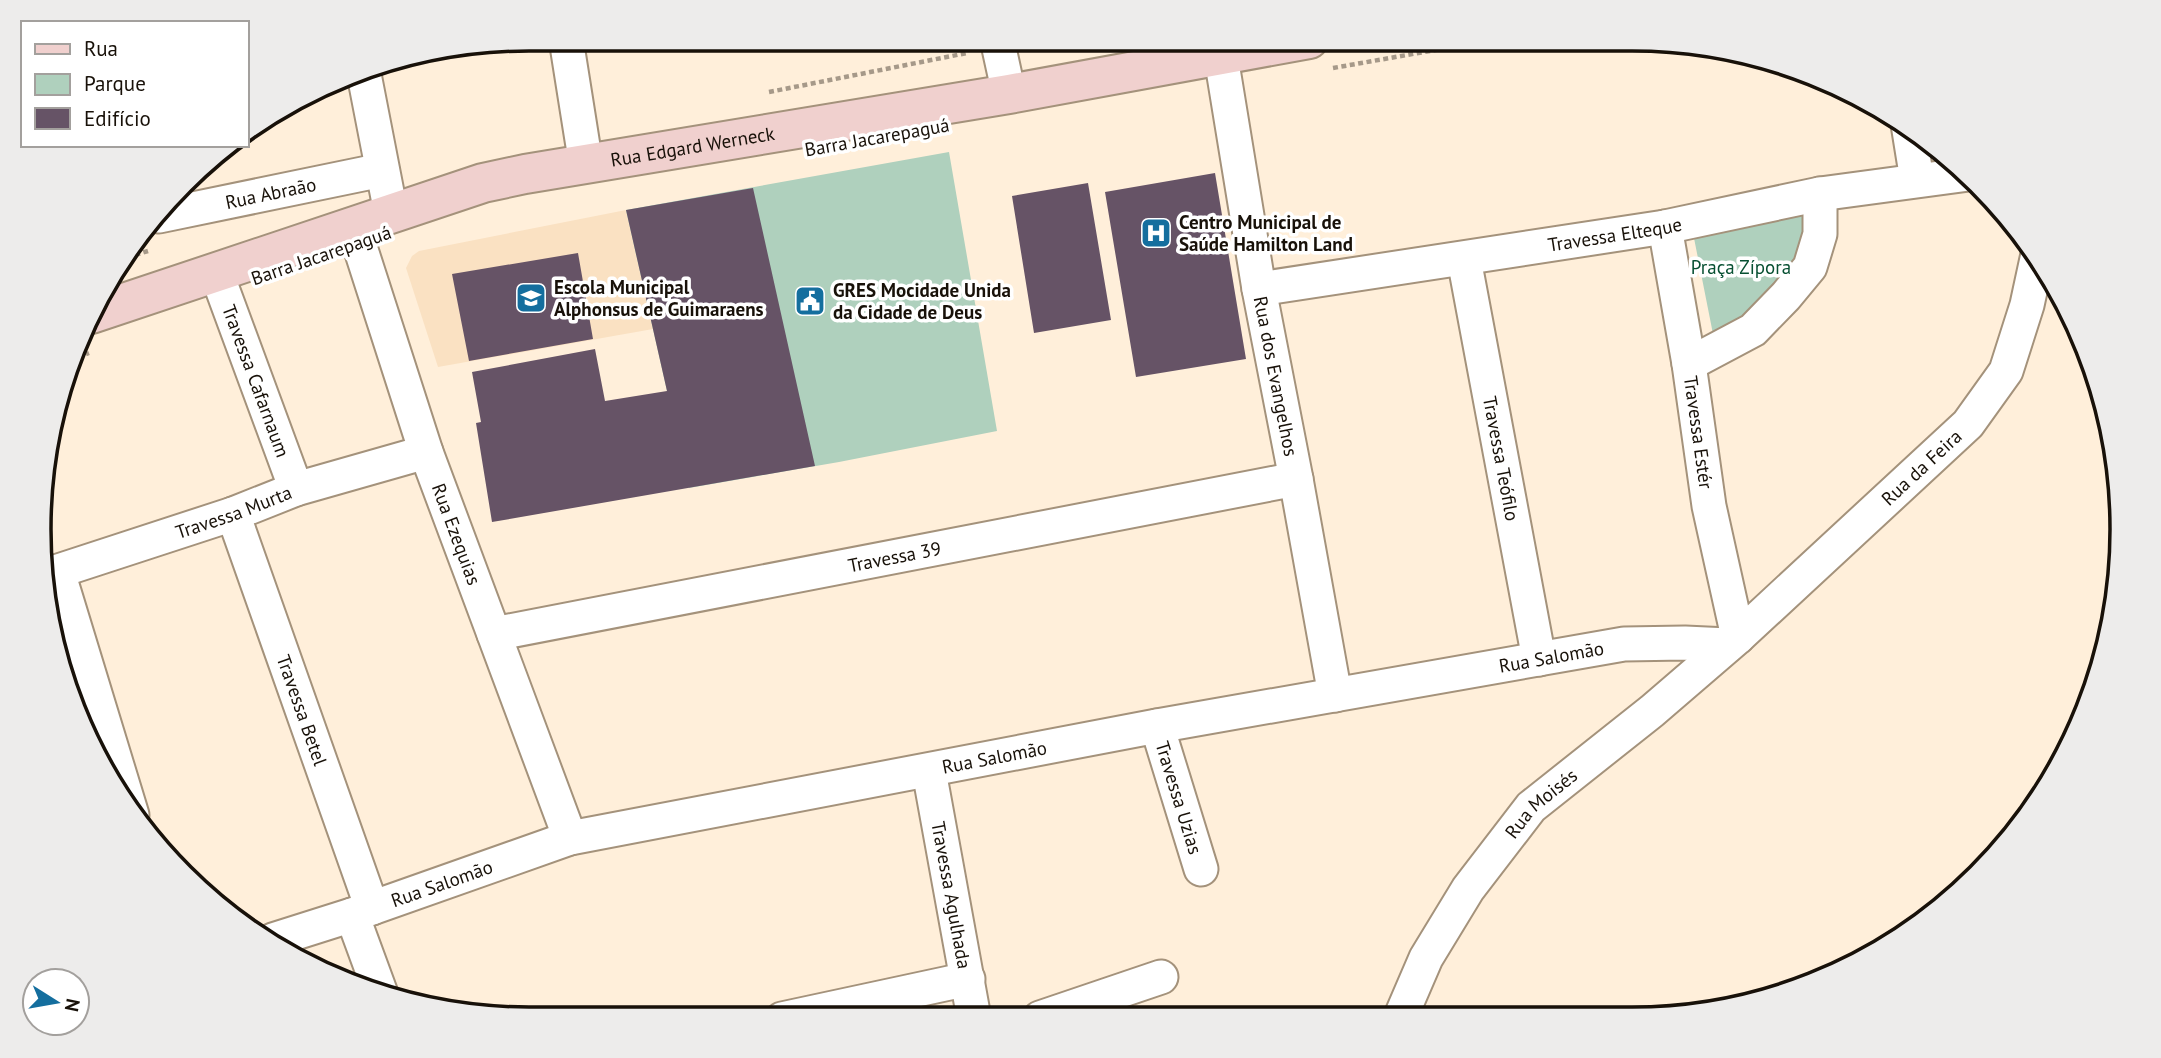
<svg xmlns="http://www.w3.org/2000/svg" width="2161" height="1058" viewBox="0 0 2161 1058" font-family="'PT Sans',sans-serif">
<rect width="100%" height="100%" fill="#ffefda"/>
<!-- built -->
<path fill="#fae1c2" d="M626 210 653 329 438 367 406 268 412 256 419 251Z"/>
<!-- green -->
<path fill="#afd0bd" d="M949 152 997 431 839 462 689 488 626 210Z
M1806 215 1801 247 1787 279 1714 339 1693 233Z
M54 589 106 752 95 756 89 746 43 593Z"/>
<!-- building -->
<path fill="#665366" d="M1215 173 1246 359 1136 377 1105 192Z
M1088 183 1111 320 1034 333 1012 196Z
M753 188 815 466 492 522 476 423 481 422 472 372 595 349 605 401 667 391 626 210Z
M578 253 593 339 469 361 452 274Z"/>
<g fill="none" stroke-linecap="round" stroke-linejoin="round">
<!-- minor casing -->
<g stroke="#a4927b" stroke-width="37">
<g id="minor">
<path d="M566 39 586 165"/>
<path d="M997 39 1009 94"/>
<path id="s1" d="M1221 57 1259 289 1296 479 1335 695"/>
<path d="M363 69 391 213"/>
<path d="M1908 124 1917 180"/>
<path id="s2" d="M159 216 382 170"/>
<path id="s3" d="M353 225 426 452 570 838"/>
<path id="s4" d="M1665 227 1689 364 1709 506 1738 637"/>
<path id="s5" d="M1464 259 1539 659"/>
<path id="s6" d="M216 272 296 489"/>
<path id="s7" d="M1259 289 1665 227 1820 194 1969 174"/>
<path d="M1689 364 1753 330 1786 296 1810 267 1820 234V194"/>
<path id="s8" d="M233 514 372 908"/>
<path d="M58 572 132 815"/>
<path id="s9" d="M43 576 233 514 296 489 426 452"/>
<path id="s10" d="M494 634 1296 479"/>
<path id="s11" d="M1157 726 1201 869"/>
<path id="s12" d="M929 771 974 1018"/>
<path d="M352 915 381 994"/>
<path id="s13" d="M273 940 352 915 570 838 1157 726 1624 644 1685 643 1728 645"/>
<path id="s14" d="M1401 1016 1426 958 1468 889 1531 807 1652 711 1738 637 1968 424 2006 371 2027 305 2038 254"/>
<path d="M1040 1018 1161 977"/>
<path d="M782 1019 968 979"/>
</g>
</g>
<!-- secondary casing -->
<g stroke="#a4927b" stroke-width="42">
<g id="secondary">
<path id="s15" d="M91 314 483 183 525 174 1009 94 1309 39"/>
</g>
</g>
<!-- path -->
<path stroke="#a69989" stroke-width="4.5" stroke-dasharray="5 3.5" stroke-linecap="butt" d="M1034 40 1043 39
M1333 68 1498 39
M769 92 967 53
M119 260 148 251
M70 360 89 353"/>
<!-- minor -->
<use href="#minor" stroke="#fff" stroke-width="33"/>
<!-- secondary -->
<use href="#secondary" stroke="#f0d0ce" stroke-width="38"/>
</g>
<!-- icons -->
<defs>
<g id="hospital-square" transform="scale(1.575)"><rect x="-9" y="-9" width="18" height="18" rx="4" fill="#146e9e" stroke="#fff"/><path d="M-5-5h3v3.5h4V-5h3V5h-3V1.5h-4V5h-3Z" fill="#fff"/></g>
<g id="school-square" transform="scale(1.575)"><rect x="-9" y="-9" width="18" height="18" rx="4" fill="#146e9e" stroke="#fff"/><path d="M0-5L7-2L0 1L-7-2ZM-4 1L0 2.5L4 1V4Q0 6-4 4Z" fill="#fff"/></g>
<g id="civic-square" transform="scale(1.575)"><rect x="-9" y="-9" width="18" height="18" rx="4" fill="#146e9e" stroke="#fff"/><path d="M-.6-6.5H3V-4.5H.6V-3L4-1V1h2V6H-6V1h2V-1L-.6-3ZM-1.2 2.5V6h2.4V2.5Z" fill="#fff"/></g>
</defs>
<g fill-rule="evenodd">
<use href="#hospital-square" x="1156" y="233"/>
<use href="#school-square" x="531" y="298"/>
<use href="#civic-square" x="810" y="301"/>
</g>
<g text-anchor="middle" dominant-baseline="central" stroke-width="7" stroke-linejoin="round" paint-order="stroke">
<!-- street labels -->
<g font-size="19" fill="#181109" stroke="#fff">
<text transform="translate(877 137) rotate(-10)">Barra Jacarepaguá</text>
<text stroke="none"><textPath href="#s15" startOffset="626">Rua Edgard Werneck</textPath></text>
<text stroke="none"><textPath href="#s2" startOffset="114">Rua Abraão</textPath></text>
<text stroke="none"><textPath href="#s7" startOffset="360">Travessa Elteque</textPath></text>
<text transform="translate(321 255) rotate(-19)">Barra Jacarepaguá</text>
<text stroke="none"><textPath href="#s1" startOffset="324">Rua dos Evangelhos</textPath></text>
<text stroke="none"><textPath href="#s6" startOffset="116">Travessa Cafarnaum</textPath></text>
<text stroke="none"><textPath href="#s4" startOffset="208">Travessa Estér</textPath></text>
<text stroke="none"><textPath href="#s5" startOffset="203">Travessa Teófilo</textPath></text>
<text stroke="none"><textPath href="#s14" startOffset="765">Rua da Feira</textPath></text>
<text stroke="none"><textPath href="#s9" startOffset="201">Travessa Murta</textPath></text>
<text stroke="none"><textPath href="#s3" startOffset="326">Rua Ezequias</textPath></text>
<text stroke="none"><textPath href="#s10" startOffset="408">Travessa 39</textPath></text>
<text stroke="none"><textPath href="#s13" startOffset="1312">Rua Salomão</textPath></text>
<text stroke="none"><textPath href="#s8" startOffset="208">Travessa Betel</textPath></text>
<text stroke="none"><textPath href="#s13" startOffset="746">Rua Salomão</textPath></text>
<text stroke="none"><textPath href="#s11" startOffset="75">Travessa Uzias</textPath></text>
<text stroke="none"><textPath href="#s14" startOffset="257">Rua Moisés</textPath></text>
<text stroke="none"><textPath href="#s13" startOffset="178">Rua Salomão</textPath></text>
<text stroke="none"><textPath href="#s12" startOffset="126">Travessa Agulhada</textPath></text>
</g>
<!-- poi labels -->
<g font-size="19" font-weight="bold" fill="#181109" stroke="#fff" text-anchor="start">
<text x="1179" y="222">Centro Municipal de<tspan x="1179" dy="22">Saúde Hamilton Land</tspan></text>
<text x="554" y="287">Escola Municipal<tspan x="554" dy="22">Alphonsus de Guimaraens</tspan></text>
<text x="833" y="290">GRES Mocidade Unida<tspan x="833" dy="22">da Cidade de Deus</tspan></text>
</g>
<!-- park labels -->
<g font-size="19" fill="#075032" stroke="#fff">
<text x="1741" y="267">Praça Zípora</text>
</g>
</g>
<!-- crop -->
<path d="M0 0H2161V1058H0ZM529 51H1632A478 478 0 0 1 2110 529V529A478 478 0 0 1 1632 1007H529A478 478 0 0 1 51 529V529A478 478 0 0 1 529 51Z" fill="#edeceb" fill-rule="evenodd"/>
<path fill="none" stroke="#181109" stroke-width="3.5" d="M529 51H1632A478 478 0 0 1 2110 529V529A478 478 0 0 1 1632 1007H529A478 478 0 0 1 51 529V529A478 478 0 0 1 529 51Z"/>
<!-- legend -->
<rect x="21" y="21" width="228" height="126" fill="#ffffff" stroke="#a3a09d" stroke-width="2"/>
<rect x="35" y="44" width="35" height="10" fill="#f0d0ce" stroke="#a3a09d" stroke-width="2"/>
<text x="84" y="56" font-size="21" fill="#181109">Rua</text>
<rect x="35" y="74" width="35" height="21" fill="#afd0bd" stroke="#a3a09d" stroke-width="2"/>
<text x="84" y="91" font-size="21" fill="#181109">Parque</text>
<rect x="35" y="108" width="35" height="21" fill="#665366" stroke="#a3a09d" stroke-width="2"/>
<text x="84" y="126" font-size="21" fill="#181109">Edifício</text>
<!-- north arrow -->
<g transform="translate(56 1002) rotate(101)"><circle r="33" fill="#ffffff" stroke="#a3a09d" stroke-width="2"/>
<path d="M0-5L12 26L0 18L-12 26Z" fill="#146e9e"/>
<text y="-10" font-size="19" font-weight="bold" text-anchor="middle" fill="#181109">N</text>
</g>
</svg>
